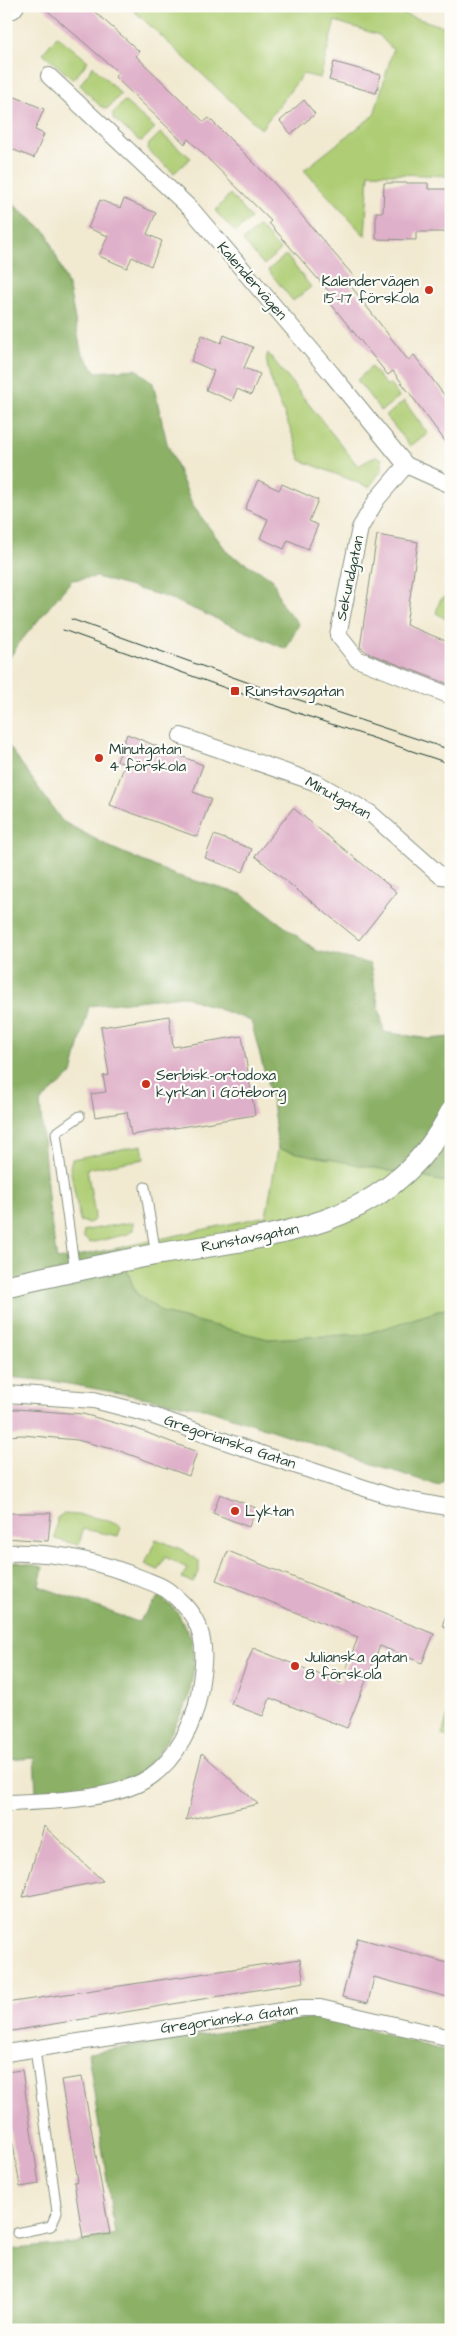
<svg xmlns="http://www.w3.org/2000/svg" width="457" height="2336" viewBox="0 0 457 2336" font-family="'Architects Daughter',sans-serif">
<rect width="100%" height="100%" fill="#fdfcf7"/>
<filter id="ink" filterUnits="userSpaceOnUse"><feTurbulence type="fractalNoise" baseFrequency=".02" numOctaves="2"/><feDisplacementMap in="SourceGraphic" scale="10" xChannelSelector="R" yChannelSelector="G"/><feConvolveMatrix kernelMatrix="1 2 1 2 8 2 1 2 1" color-interpolation-filters="sRGB"/></filter>
<filter id="wash" filterUnits="userSpaceOnUse"><feTurbulence type="fractalNoise" baseFrequency=".0096" numOctaves="4" result="noise"/><feDisplacementMap in="SourceGraphic" scale="20" xChannelSelector="R" yChannelSelector="G"/><feGaussianBlur stdDeviation="1.12" result="paint"/><feColorMatrix in="noise" values="0 0 0 0 0 0 0 0 0 0 0 0 0 0 0 0 0 1.4 0 .05"/><feComposite in="paint" operator="in"/></filter>
<g filter="url(#wash)">
<rect width="100%" height="100%" fill="#f1e9d0"/>
<!-- green -->
<path fill="#afcd74" stroke="#678554" d="M129 6H378L451 29V176L369 173 365 236 304 170 374 115 393 50 379 35 335 21 320 78 303 74 261 129Z
M57 36 88 61 75 78 72 79 43 53Z
M93 66 121 94 107 109 100 106 80 85Z
M124 101 155 128 142 141 138 140 113 118V113Z
M160 133 191 158 174 173 148 150 149 144Z
M230 194 251 218 237 231H234L216 212 217 209Z
M259 226 280 250 264 265 243 241Z
M286 255 311 287 293 301 268 270Z
M268 353 358 466 376 456 382 459V470L369 487 300 460C298 438 259 367 268 353Z
M371 367 386 385 390 384 399 397 381 411 357 380Z
M404 401 428 434 410 446 386 416Z
M451 594V622L436 613 440 600Z
M142 1145 144 1159 87 1169 95 1215 93 1221 89 1223 80 1221 70 1167 72 1159Z
M278 1149 451 1183V1307L366 1334 268 1339 163 1313 136 1293 118 1248 266 1216Z
M133 1222V1230L128 1234 90 1243 83 1237 84 1231 87 1230Z
M63 1514C82 1515 105 1517 121 1527L118 1536 83 1529 79 1545 55 1539 57 1518Z
M156 1539 183 1550 199 1561V1572L193 1583 182 1578 187 1568 165 1557 158 1570 145 1564Z
M451 1706V1738L442 1735Z"/>
<!-- forest -->
<path fill="#8bb066" stroke="#55764d" d="M6 198 47 233 69 288 81 351 96 372 136 369 153 383 167 443 193 506 229 554 272 578 282 605 299 624 286 649 166 597 96 577 72 580 20 642 6 663Z
M6 742 62 821 112 848 175 875 241 894 317 951 370 964 384 1032 429 1039 451 1037V1183L278 1149 272 1101 251 1021 183 996 89 1006 72 1074 40 1102 49 1208 57 1260 118 1248 136 1293 163 1313 268 1339 366 1334 451 1307V1472L439 1486 208 1409 52 1381 6 1377Z
M17 1562 43 1567 39 1586 138 1622 160 1596 177 1612 192 1640 194 1668 188 1700 169 1737 145 1773 120 1785 36 1792 34 1758 6 1760V1563Z
M323 2016 451 2053V2330H6V2250L76 2243 115 2234 88 2053Z"/>
<g id="blocks">
<!-- building -->
<path fill="#dfb0c9" d="M42 6H88L139 51 136 56 204 122 209 118 274 183 356 279 350 285 408 360 414 355 451 404V449L393 371 388 375 327 299 331 294 269 223 271 221 188 139 185 144 115 77 118 72Z
M334 62 381 75 376 93 329 80Z
M6 93 44 109 35 130 44 134 34 158 6 147Z
M304 100 315 114 291 134 280 121Z
M384 183H428V189H451V232H416V240L376 239V212H383Z
M124 199 156 213 147 234 162 241 151 266 132 257 127 268 99 256 108 236 88 228 100 200 120 208Z
M202 335 221 343 224 335 253 347 244 368 260 374 251 395 237 389 232 401 206 390 214 371 191 361Z
M258 480 279 490 282 484 318 500 309 521 318 525 308 549 288 540 284 549 260 538 268 519 245 509Z
M377 535 418 542 406 625 451 643V685L368 653 360 647Z
M127 734 203 765 193 792 211 799 197 837 110 805 125 764 117 761Z
M293 808 397 892 359 940 255 856Z
M214 835 252 849 243 872 205 858Z
M169 1016 173 1047 242 1036 255 1115 131 1135 127 1112 95 1117 91 1094 106 1092 103 1076 109 1075 101 1027Z
M16 1409 83 1414 137 1429 197 1452 189 1476 120 1451 77 1440 22 1435 6 1436V1410Z
M220 1494 256 1508 249 1527 213 1513Z
M6 1513H51L48 1541 6 1538Z
M228 1551 434 1634 422 1663 380 1646 347 1728 270 1698 263 1716 231 1704 253 1648 341 1683 358 1637 216 1580Z
M202 1753 258 1804 186 1820Z
M44 1826 103 1881 23 1897Z
M358 1938 451 1964V1998L374 1977 368 2003 342 1997Z
M300 1959 304 1982 6 2032V2003Z
M22 2070 39 2184 20 2187 6 2099V2072Z
M82 2077 110 2234 83 2238 74 2182 78 2181 61 2080Z"/>
</g>
</g>
<g filter="url(#ink)">
<use href="#blocks" fill-opacity="0" stroke="#889382" stroke-width="1"/>
<g fill="none" stroke-linecap="round" stroke-linejoin="round">
<!-- service casing -->
<g stroke="#889382" stroke-width="11">
<path id="service" d="M145 1187 156 1255
M75 1272 56 1133 80 1116
M448 1624 451 1617
M17 2233 51 2226 57 2212 35 2049"/>
</g>
<!-- minor casing -->
<g stroke="#889382" stroke-width="18">
<path id="minor" d="M13 10 16 6
M49 76 192 210 331 373 406 465 451 485
M406 465 377 499 360 528 338 635 357 659 451 696
M181 736 317 783 370 813 441 876 451 877
M6 1394 94 1400 148 1414 267 1456 392 1497 451 1508
M6 1553C54 1551 99 1561 143 1579 150 1582 160 1585 167 1590 177 1597 189 1609 195 1620 208 1643 203 1670 199 1694 194 1725 176 1759 150 1777 115 1801 48 1801 6 1803
M6 2053 302 2008H320L451 2038"/>
</g>
<!-- tertiary casing -->
<g stroke="#889382" stroke-width="23">
<path id="tertiary" d="M6 1286C57 1275 107 1263 158 1254 274 1235 391 1230 451 1112"/>
</g>
<!-- service -->
<use href="#service" stroke="#fff" stroke-width="9"/>
<!-- minor -->
<use href="#minor" stroke="#fff" stroke-width="16"/>
<!-- tertiary -->
<use href="#tertiary" stroke="#fff" stroke-width="21"/>
<!-- tram -->
<path stroke="#1f3d34" stroke-width="1" d="M71 619 266 689 451 750
M63 630 262 701 451 764"/>
</g>
</g>
<!-- markers -->
<g fill="#c8321e" stroke="#fdfcf7" stroke-width="2">
<circle cx="429" cy="290" r="5"/>
<rect x="230" y="686" width="10" height="10" rx="2.5"/>
<circle cx="99" cy="758" r="5"/>
<circle cx="146" cy="1084" r="5"/>
<circle cx="235" cy="1511" r="5"/>
<circle cx="295" cy="1666" r="5"/>
</g>
<g text-anchor="middle" dominant-baseline="central" stroke-width="4.5" stroke-linejoin="round" paint-order="stroke">
<!-- street labels -->
<g font-size="15" fill="#1f3d34" stroke="#fdfcf7">
<text transform="translate(252 281) rotate(49)">Kalendervägen</text>
<text transform="translate(350 578) rotate(-78)">Sekundgatan</text>
<text transform="translate(338 798) rotate(29)">Minutgatan</text>
<text transform="translate(250 1238) rotate(-11)">Runstavsgatan</text>
<text transform="translate(230 1442) rotate(19)">Gregorianska Gatan</text>
<text transform="translate(229 2019) rotate(-8)">Gregorianska Gatan</text>
</g>
<!-- poi labels -->
<g font-size="15" fill="#1f3d34" stroke="#fdfcf7" text-anchor="start">
<text x="419" y="281" text-anchor="end">Kalendervägen<tspan x="419" dy="17">15-17 förskola</tspan></text>
<text x="245" y="691">Runstavsgatan</text>
<text x="109" y="749">Minutgatan<tspan x="109" dy="17">4 förskola</tspan></text>
<text x="156" y="1075">Serbisk-ortodoxa<tspan x="156" dy="17">kyrkan i Göteborg</tspan></text>
<text x="245" y="1511">Lyktan</text>
<text x="305" y="1657">Julianska gatan<tspan x="305" dy="17">8 förskola</tspan></text>
</g>
</g>
<!-- margin -->
<rect width="457" height="2336" fill="none" stroke="#fdfcf7" stroke-width="25"/>
</svg>
